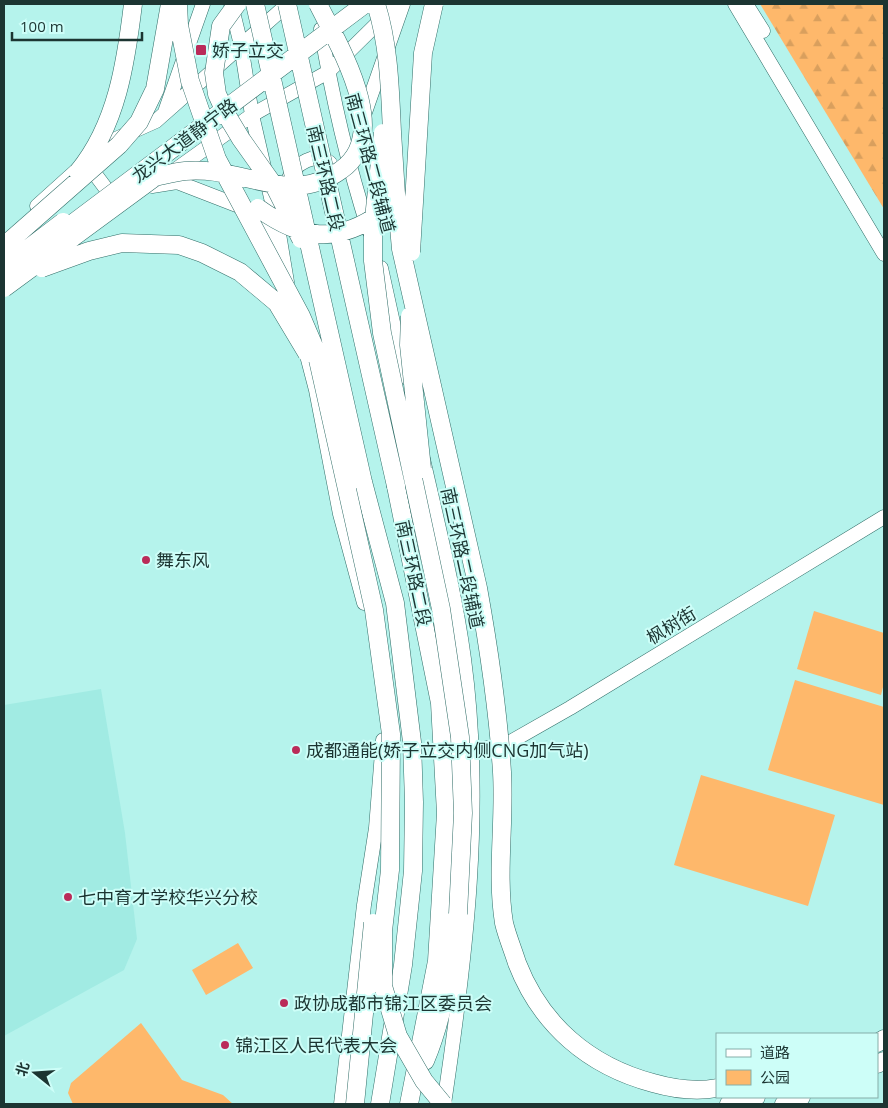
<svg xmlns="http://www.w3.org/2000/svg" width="888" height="1108" viewBox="0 0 888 1108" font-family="'Open Sans','Noto Sans SC',sans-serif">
<defs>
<pattern id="forest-firs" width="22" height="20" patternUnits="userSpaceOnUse" patternTransform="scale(1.25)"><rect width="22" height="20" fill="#feb86b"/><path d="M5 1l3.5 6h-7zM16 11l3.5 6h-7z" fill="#d99f5d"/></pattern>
</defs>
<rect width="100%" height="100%" fill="#b5f3ec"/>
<!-- built -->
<path fill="#a1ebe3" d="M101 689 125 833 137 939 124 970 4 1036V705Z"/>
<!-- forest -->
<path fill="url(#forest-firs)" d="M760 4H884V209Z"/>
<!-- park -->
<path fill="#feb86b" d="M814 611 884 633V683L881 695 797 669Z
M795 680 884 707V805L768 770Z
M701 775 835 815 808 906 674 865Z
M238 943 253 968 206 995 192 970Z
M141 1023 182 1080 223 1095 233 1104H73L68 1093 71 1083Z"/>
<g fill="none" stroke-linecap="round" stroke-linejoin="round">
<!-- secondary casing -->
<g stroke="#316e68" stroke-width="15">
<path id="secondary" d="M231 4 241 45 252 115 278 228 287 282
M735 4 884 254
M746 4 763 31
M321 29C332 97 348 165 369 231
M166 109 203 4
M363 118 403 4
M86 162 113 198V204
M171 173 252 115 328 72 397 4
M289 178C295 164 315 151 330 163
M152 186 177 182 257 213 265 223 276 249
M37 206 107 143 156 121 288 4
M381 268 405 377
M304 344 316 390 340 514 364 603
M423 459C438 525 455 592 464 659 484 808 466 957 444 1104
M471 751 505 745 570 708 884 517
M341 1104 364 905 376 828 383 740"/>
</g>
<!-- highway casing -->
<g stroke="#316e68" stroke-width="19">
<path id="highway" d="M363 482 395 603 412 742 414 802 413 871 403 965 380 1104
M396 486 440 703 446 813 437 961 409 1104
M877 1043 884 1039
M425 1061C445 1014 450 965 458 914
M877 1064 884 1061
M729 1104 756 1097
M784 1104 801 1097"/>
</g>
<!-- secondary -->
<use href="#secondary" stroke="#fff" stroke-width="14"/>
<!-- highway -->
<use href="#highway" stroke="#fff" stroke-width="18"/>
<!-- highway-bridge casing -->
<g stroke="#316e68" stroke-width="19" stroke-linecap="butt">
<path id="highway-bridge" d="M178 4 179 25 190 81 217 159 301 316 316 351 374 610 391 734 390 870 383 931V986L398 1036 424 1081 443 1104
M237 4 221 26 214 73 217 94 226 114 241 139 275 187 301 239
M255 4 363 482
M287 4 396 486
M376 4C389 45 390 89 392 132 394 171 397 210 401 249L478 588C489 649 498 710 502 772 505 822 496 874 504 923 507 936 513 950 517 963 541 1025 589 1066 653 1083 674 1089 695 1092 717 1088
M383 133 373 228V261L382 333 441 609 460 737 463 813 458 914
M78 172C117 125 126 62 133 4
M258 208C301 239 336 245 381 213
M56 236 365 4
M4 246 119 145 139 122 155 89 170 4
M411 252 423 53 434 4
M4 267 63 222
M42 268 89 251 122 243 179 245 202 253 240 272 277 303 307 353
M4 288 155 177C165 175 175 172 185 171 220 167 256 184 291 186 310 186 326 181 341 170 393 134 339 46 318 4
M410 316 409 345 422 469
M355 1104 373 923"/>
</g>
<!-- highway-bridge -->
<use href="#highway-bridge" stroke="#fff" stroke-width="18"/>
</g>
<!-- markers -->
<g fill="#ba2b59" stroke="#cdfef8" stroke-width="2">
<rect x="195" y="44" width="12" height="12" rx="2.5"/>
<circle cx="146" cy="560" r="5"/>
<circle cx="296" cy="750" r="5"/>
<circle cx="68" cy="897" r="5"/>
<circle cx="284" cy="1003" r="5"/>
<circle cx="225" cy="1045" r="5"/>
</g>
<g text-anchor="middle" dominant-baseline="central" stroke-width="4" stroke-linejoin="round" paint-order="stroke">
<!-- poi labels -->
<g font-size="18" fill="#1c3532" stroke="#cdfef8" text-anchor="start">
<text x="212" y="50">娇子立交</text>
<text x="156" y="560">舞东风</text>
<text x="306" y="750">成都通能(娇子立交内侧CNG加气站)</text>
<text x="78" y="897">七中育才学校华兴分校</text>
<text x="294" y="1003">政协成都市锦江区委员会</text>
<text x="235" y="1045">锦江区人民代表大会</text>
</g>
<!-- street labels -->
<g font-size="18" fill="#1c3532" stroke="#cdfef8">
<text transform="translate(184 140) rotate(-37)">龙兴大道静宁路</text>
<text transform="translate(371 163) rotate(75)">南三环路二段辅道</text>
<text transform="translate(326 178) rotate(77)">南三环路二段</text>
<text transform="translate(463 558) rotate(78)">南三环路二段辅道</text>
<text transform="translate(414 573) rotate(78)">南三环路二段</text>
<text transform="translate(671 625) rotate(-31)">枫树街</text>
</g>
</g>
<!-- border -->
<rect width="888" height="1108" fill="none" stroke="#1c3532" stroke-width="10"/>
<!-- legend -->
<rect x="716" y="1033" width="162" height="65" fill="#cdfef8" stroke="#86aea9"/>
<rect x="726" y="1049" width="25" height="8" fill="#ffffff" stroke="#86aea9"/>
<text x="760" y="1058" font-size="15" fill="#1c3532">道路</text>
<rect x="726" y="1070" width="25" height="15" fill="#feb86b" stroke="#86aea9"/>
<text x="760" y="1083" font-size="15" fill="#1c3532">公园</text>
<!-- north arrow -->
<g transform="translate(35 1073) rotate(287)" stroke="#cdfef8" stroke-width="4" paint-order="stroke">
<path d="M0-4L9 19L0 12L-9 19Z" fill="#1c3532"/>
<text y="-8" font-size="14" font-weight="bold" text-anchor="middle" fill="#1c3532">北</text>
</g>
<!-- scale -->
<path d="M12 32v8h130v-8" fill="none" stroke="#1c3532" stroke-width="2.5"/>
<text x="20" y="32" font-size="15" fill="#1c3532" stroke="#cdfef8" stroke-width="4" paint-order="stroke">100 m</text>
</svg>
